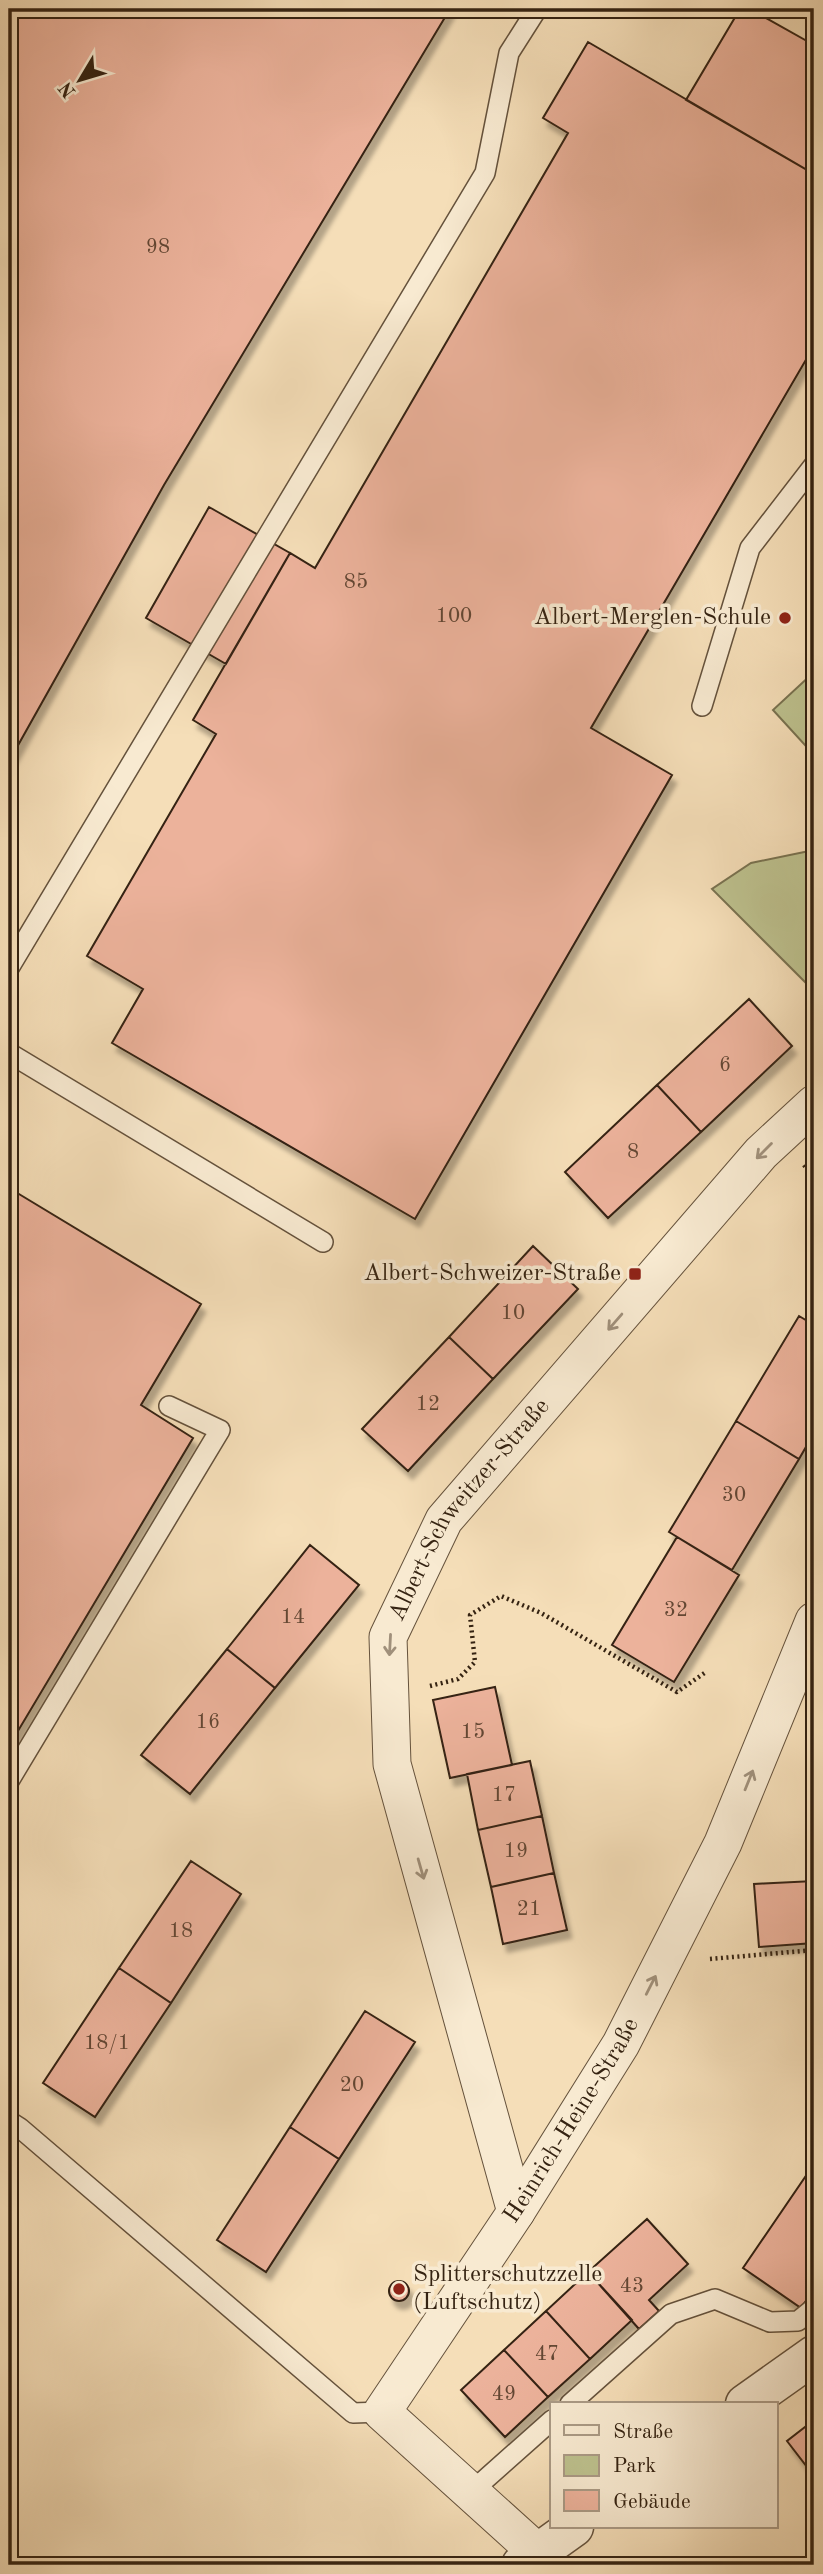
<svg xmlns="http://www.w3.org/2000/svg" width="823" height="2574" viewBox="0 0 823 2574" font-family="'Old Standard TT',serif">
<defs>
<filter id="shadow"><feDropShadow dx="4.5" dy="8" stdDeviation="2" flood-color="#0004"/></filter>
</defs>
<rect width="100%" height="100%" fill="#f5deb8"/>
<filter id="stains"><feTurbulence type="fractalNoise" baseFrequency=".00286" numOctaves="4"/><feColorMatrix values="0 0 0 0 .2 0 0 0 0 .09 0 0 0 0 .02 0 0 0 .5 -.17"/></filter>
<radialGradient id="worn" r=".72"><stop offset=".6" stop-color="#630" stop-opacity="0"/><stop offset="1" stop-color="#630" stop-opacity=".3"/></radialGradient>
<!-- green -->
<path fill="#bdc18e" stroke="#797250" stroke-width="2" d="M814 672V755L773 710Z
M814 850V991L712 889 751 863Z"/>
<!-- building -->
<path fill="#ecb29b" stroke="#352312" stroke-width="2" filter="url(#shadow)" d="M9 9H450L164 485 12 756 9 754Z
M740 9H750L814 45V174L686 100Z
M588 42 814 174V346L591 728 672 775 415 1219 112 1043 143 989 87 956 216 734 193 720 290 553 315 568 568 133 543 118Z
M209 507 290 553 226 664 146 618Z
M749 999 792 1046 701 1132 657 1085Z
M657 1085 701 1132 608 1218 565 1172Z
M9 1188 201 1304 141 1405 193 1438 9 1746Z
M533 1246 578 1289 493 1379 449 1337Z
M799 1316 814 1325V1433L799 1459 736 1421Z
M449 1337 493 1379 408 1471 362 1429Z
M736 1421 799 1459 732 1570 669 1532Z
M677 1537 739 1575 674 1682 612 1645Z
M310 1545 359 1585 275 1688 227 1649Z
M227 1649 275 1688 190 1794 141 1755Z
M495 1687 512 1765 450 1778 433 1700Z
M530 1761 542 1816 478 1830 467 1774Z
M542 1816 554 1873 491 1887 478 1830Z
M191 1861 241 1894 171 2003 119 1968Z
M554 1873 567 1930 503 1944 491 1887Z
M814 1881V1943L759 1947 754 1884Z
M119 1968 171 2003 95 2117 43 2083Z
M365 2011 415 2042 339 2159 290 2127Z
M290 2127 339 2159 266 2272 217 2240Z
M814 2164V2289L801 2308 743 2268Z
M647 2219 688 2264 649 2300 659 2311 639 2329 588 2272Z
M588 2272 632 2320 590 2359 546 2311Z
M389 2291a10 10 0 1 1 20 0a10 10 0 1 1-20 0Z
M546 2311 590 2359 548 2397 504 2350Z
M504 2350 548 2397 505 2437 461 2390Z
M814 2420V2476L787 2441Z"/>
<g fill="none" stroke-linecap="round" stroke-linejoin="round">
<!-- service casing -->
<g stroke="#65523c" stroke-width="22">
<path id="service" d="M702 706 750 548 814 465
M9 968 485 173 509 53 537 9
M9 1053 323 1242
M9 1781 220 1430 169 1406
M9 2121 20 2128 353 2413 382 2412
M570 2404 671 2314 715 2299 770 2322 798 2321 814 2308
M471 2492 552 2420"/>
</g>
<!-- minor casing -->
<g stroke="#65523c" stroke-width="39">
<g id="minor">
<path id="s1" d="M516 2212 392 1764 388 1637 444 1520 761 1153 814 1104"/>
<path id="s2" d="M538 2553 382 2412 516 2212 621 2044 723 1843 814 1621"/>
</g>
</g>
<!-- tertiary casing -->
<g stroke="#65523c" stroke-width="41">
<path id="tertiary" d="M745 2404 814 2355
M521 2565 574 2527"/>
</g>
<!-- path -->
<path stroke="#352312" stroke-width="4.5" stroke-dasharray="2 3.5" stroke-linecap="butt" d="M804 1165 814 1178
M430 1686 458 1679 475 1662 470 1615 501 1596 541 1613 677 1692 706 1672
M710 1959 814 1950"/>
<!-- service -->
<use href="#service" stroke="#f8ead1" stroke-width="19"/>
<!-- minor -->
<use href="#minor" stroke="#f8ead1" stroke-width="37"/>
<!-- tertiary -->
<use href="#tertiary" stroke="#f8ead1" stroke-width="38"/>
</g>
<!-- one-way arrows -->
<defs><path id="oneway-shaft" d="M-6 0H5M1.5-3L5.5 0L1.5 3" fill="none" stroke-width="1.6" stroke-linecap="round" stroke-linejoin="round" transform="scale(1.75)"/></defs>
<g stroke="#a0907b">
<use href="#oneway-shaft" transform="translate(764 1151) rotate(135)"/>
<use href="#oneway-shaft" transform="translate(615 1322) rotate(131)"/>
<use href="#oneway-shaft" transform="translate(390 1645) rotate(93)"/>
<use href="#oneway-shaft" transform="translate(749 1780) rotate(-68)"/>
<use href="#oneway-shaft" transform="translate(421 1869) rotate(74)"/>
<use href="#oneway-shaft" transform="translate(651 1985) rotate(-63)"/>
</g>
<!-- markers -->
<g fill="#8f2418" stroke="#f8ead1" stroke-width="2.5">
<circle cx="785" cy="618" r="7"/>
<rect x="628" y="1267" width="14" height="14" rx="3.5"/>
<circle cx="399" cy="2289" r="7"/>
</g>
<g text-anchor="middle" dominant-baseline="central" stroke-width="7" stroke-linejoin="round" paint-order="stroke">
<!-- number labels -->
<g font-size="21" fill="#634734">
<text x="158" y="247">98</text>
<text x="356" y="582">85</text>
<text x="454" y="616">100</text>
<text x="725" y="1065">6</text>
<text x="633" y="1152">8</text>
<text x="513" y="1313">10</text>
<text x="428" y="1404">12</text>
<text x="734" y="1495">30</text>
<text x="676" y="1610">32</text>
<text x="293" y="1617">14</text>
<text x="208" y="1722">16</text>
<text x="473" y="1732">15</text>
<text x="504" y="1795">17</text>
<text x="516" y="1851">19</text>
<text x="529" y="1909">21</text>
<text x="181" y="1931">18</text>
<text x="107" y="2043">18/1</text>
<text x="352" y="2085">20</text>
<text x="632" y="2286">43</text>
<text x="547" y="2354">47</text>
<text x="504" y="2394">49</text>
</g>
<!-- poi labels -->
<g font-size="24" fill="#352312" stroke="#f8ead1" text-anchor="end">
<text x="771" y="618">Albert-Merglen-Schule</text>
<text x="621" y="1274">Albert-Schweizer-Straße</text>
<text x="413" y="2275" text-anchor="start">Splitterschutzzelle<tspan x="413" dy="28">(Luftschutz)</tspan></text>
</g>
<!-- street labels -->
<g font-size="24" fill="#352312" stroke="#f8ead1">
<text stroke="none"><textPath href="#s1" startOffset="744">Albert-Schweitzer-Straße</textPath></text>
<text stroke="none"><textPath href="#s2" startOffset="558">Heinrich-Heine-Straße</textPath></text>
</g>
</g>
<!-- margin -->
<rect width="823" height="2574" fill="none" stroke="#f5deb8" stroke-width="35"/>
<rect x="10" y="10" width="802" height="2553" fill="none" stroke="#352312" stroke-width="3.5"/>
<rect x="18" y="18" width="788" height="2539" fill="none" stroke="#352312" stroke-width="2"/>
<!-- legend -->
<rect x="550" y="2402" width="228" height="126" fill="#f8ead1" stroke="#aa9a85" stroke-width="2"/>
<rect x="564" y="2425" width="35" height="10" fill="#f8ead1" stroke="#aa9a85" stroke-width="2"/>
<text x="613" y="2438" font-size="21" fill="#352312">Straße</text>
<rect x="564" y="2455" width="35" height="21" fill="#bdc18e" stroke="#aa9a85" stroke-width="2"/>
<text x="613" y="2472" font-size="21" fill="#352312">Park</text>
<rect x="564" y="2490" width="35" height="21" fill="#ecb29b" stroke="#aa9a85" stroke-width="2"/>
<text x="613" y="2508" font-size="21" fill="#352312">Gebäude</text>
<!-- north arrow -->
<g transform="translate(80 80) rotate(232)" stroke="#f8ead1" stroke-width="5" paint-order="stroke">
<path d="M0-5L12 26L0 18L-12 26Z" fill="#352312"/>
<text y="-10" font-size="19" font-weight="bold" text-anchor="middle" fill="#352312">N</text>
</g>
<rect width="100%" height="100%" filter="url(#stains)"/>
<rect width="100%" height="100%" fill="url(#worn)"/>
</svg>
